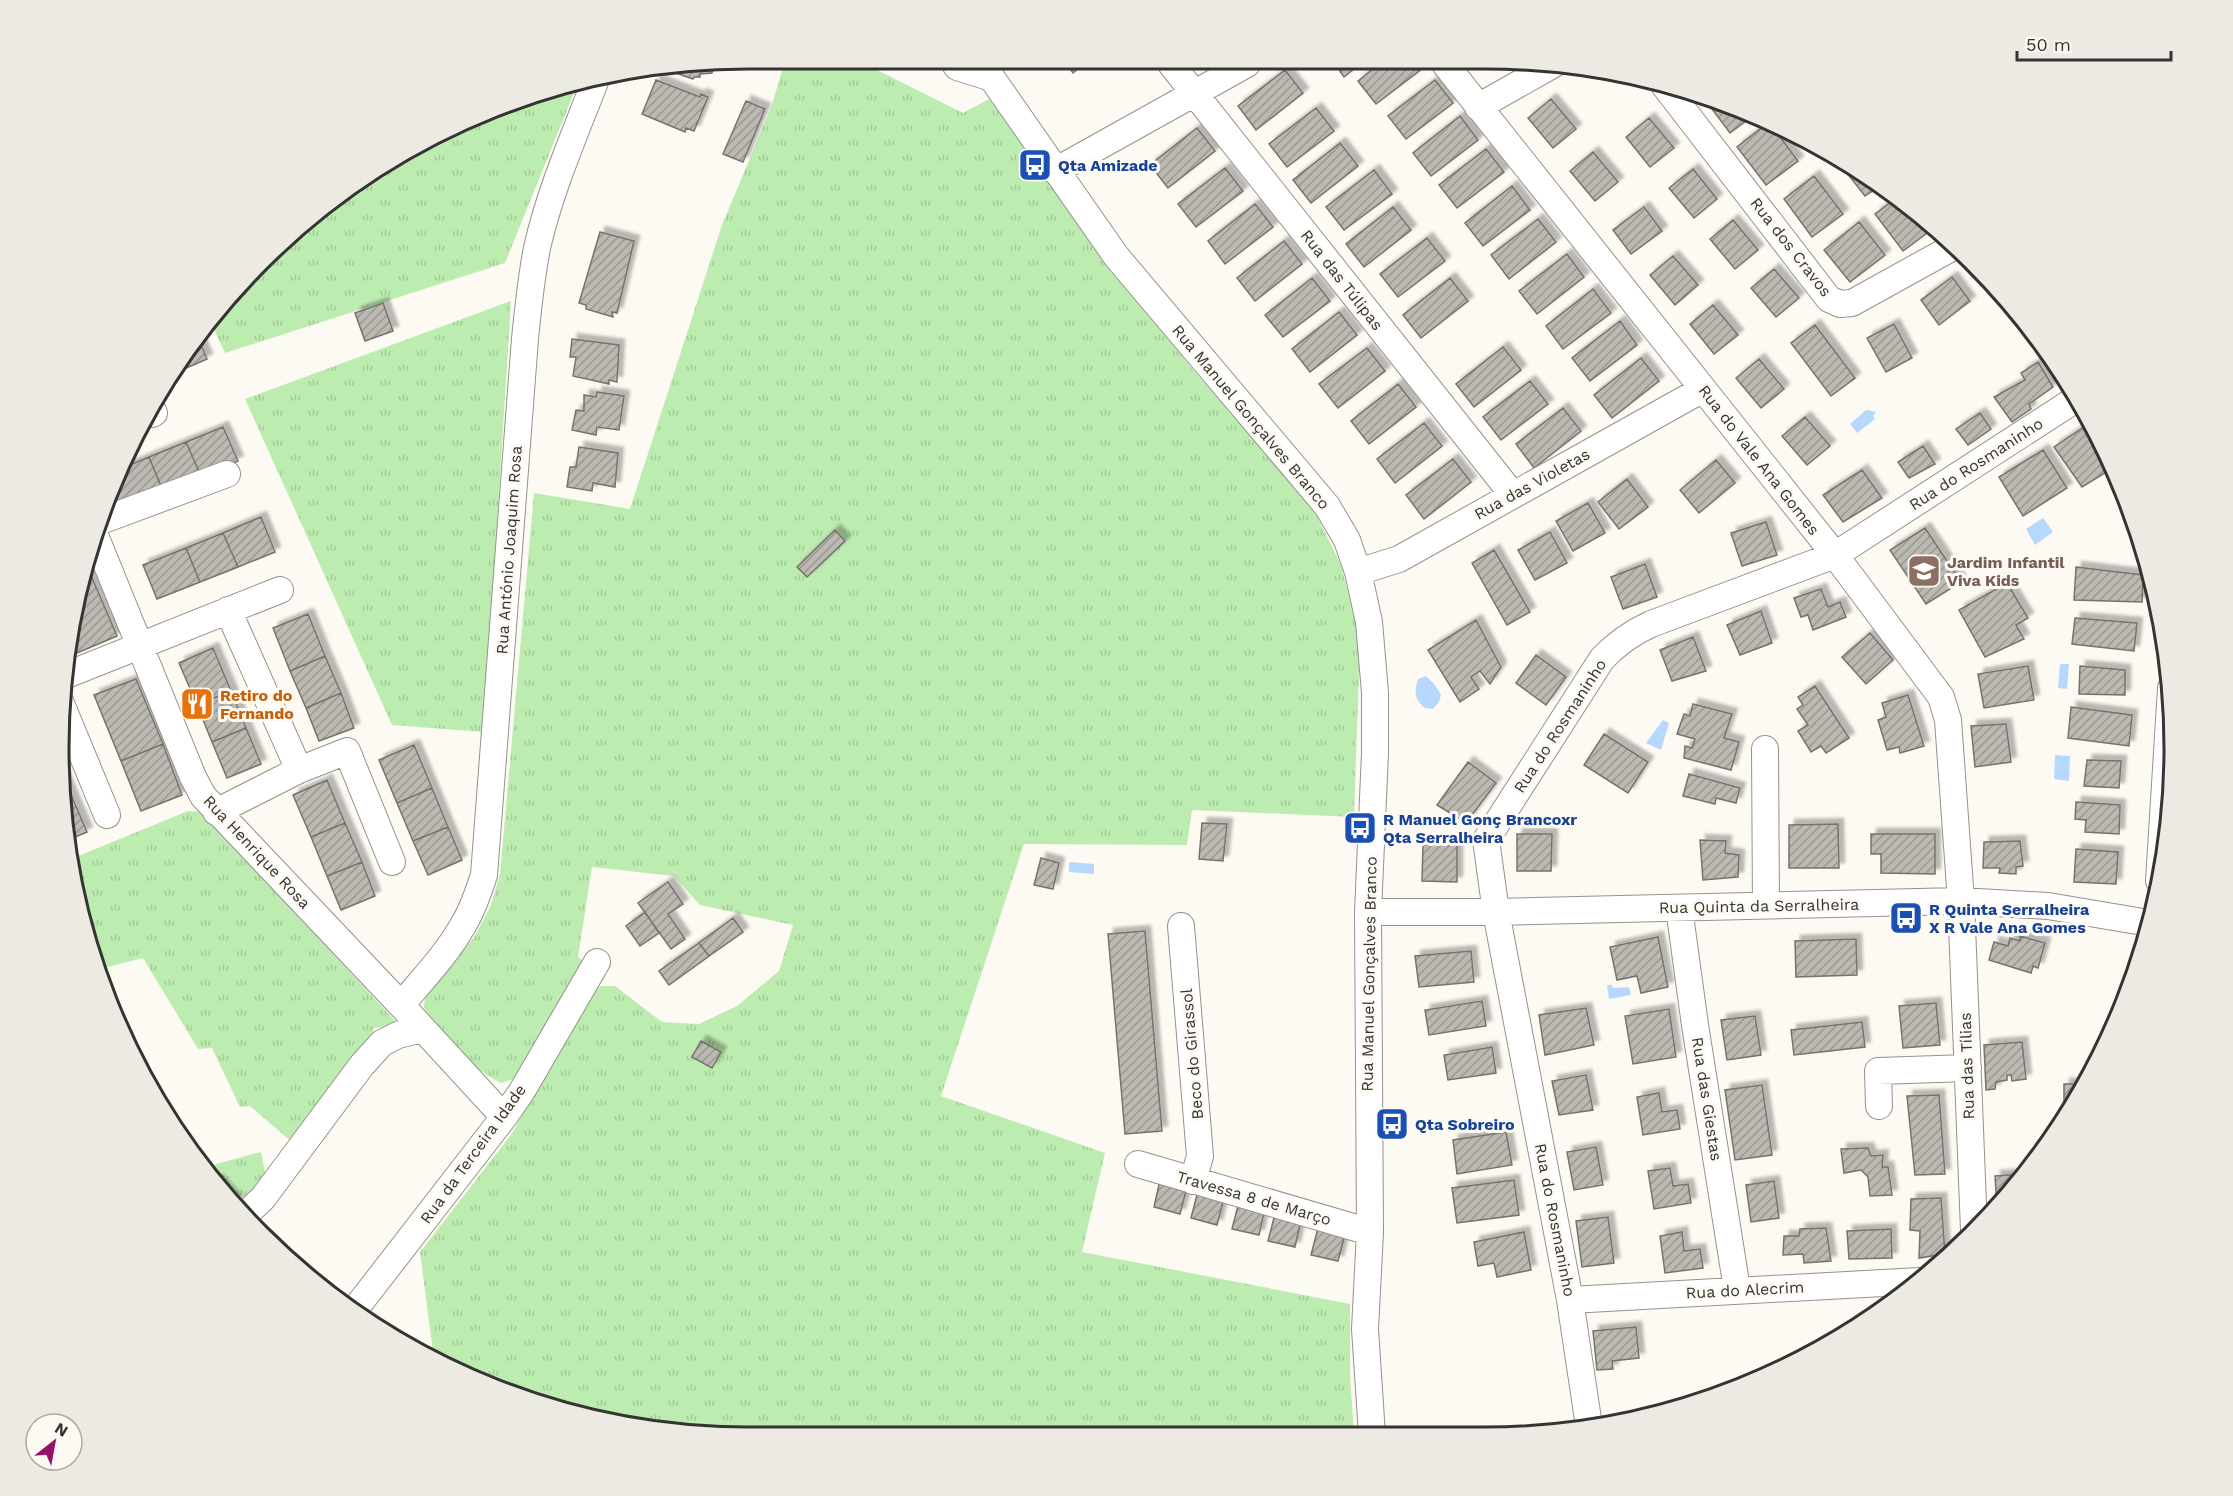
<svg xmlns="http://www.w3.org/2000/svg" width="2233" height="1496" viewBox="0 0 2233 1496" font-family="'Work Sans',sans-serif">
<defs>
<pattern id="grass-tufts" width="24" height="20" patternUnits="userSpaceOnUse" patternTransform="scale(1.5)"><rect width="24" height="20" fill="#bdecb0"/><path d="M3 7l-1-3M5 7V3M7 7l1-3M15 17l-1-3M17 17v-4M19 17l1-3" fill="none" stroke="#a3cb98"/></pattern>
<pattern id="building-hatch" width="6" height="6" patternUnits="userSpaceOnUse" patternTransform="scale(1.5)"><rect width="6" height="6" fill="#bcb9b3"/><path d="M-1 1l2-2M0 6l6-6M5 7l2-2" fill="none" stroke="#9a9792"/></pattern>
<filter id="shadow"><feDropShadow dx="5.5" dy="-5.5" stdDeviation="1.5" flood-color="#0004"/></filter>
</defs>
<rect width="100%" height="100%" fill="#fdfaf3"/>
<!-- grass -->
<path fill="url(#grass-tufts)" d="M784 64H865L963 113 989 99 1099 251 1193 370 1309 500 1341 565 1360 641 1354 817 1192 810 1187 845 1024 844 941 1096 1105 1153 1082 1252 1350 1304V1375L1354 1435 658 1432 527 1401 443 1367 434 1360 420 1252 511 1135 592 991 601 986H615L662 1022 699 1024 737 1006 779 971 793 925 700 905 674 876 592 867 578 957 585 962 523 1067 513 1079 501 1083C470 1068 444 1036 424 1008L425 996 475 936 491 905 500 874 534 493 630 509 722 225 771 108Z
M578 83 505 263 225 353 209 319 261 260 365 175 527 95Z
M511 301 484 732 392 725 245 399Z
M188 811 202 812 399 1025 375 1028 301 1140 292 1142 250 1106 240 1107 212 1048 198 1049 143 958 100 969 82 926 71 859Z
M261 1152 266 1178 246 1202 221 1175 214 1181 201 1168Z"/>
<!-- water -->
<path fill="#b7d8fd" d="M1866 410 1876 412 1873 416 1875 419 1857 433 1850 424Z
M2043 518 2053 532 2035 545 2026 529Z
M2060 664H2069L2067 689 2058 688Z
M1426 676 1435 685 1441 695 1439 702 1433 709 1425 708C1414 699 1414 692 1418 679Z
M1663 720 1669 723 1661 750 1646 743Z
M2055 755 2070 756 2069 781 2054 779Z
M1069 862 1094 864V874L1069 872Z
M1607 985H1612L1613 988 1629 987 1631 995 1609 999Z"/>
<!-- building -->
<path fill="url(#building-hatch)" stroke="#76736d" stroke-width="1.5" filter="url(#shadow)" d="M661 64H713L712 73 700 74V77H694L693 79 673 72 674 70Z
M1067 64H1084L1073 73Z
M1335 64H1360L1344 77Z
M1379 64H1420L1423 68 1376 104 1358 81Z
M1285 70 1303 93 1256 130 1238 106Z
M656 80 700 97 701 94 708 97 694 131 686 128 685 132 642 114Z
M1435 80 1453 103 1406 139 1388 116Z
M1706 95 1754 115 1730 133 1703 97Z
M1551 99 1576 129 1553 148 1528 118Z
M746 101 765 109 743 162 723 154Z
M1316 108 1334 131 1287 167 1269 144Z
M1460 116 1478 140 1431 176 1413 153Z
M1649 118 1674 148 1650 167 1626 137Z
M1769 122 1798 161 1766 185 1737 147Z
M1197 128 1215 151 1168 188 1150 165Z
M1340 143 1358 166 1311 203 1293 180Z
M1486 149 1504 172 1457 208 1439 185Z
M1593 152 1618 182 1595 201 1570 171Z
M1839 163 1877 188 1865 196Z
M1225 168 1243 191 1196 227 1178 204Z
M1693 169 1717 199 1694 218 1669 188Z
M1374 170 1392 194 1344 230 1326 207Z
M1814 176 1843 214 1812 237 1784 199Z
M1512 186 1530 210 1483 246 1465 223Z
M1894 200 1935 227 1903 251 1875 214Z
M1255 204 1273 227 1225 264 1208 241Z
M1393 207 1411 230 1364 267 1346 244Z
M1644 207 1662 231 1631 254 1613 230Z
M1538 219 1556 242 1509 279 1491 255Z
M1733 220 1758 250 1735 269 1710 239Z
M1859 222 1885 255 1850 282 1824 250Z
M600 232 634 241 617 313 612 312 613 317 586 309V305L579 303Z
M1427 238 1445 261 1398 297 1380 274Z
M1284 241 1302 264 1255 301 1237 278Z
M1567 254 1584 277 1537 314 1519 291Z
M1673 256 1698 285 1675 305 1650 275Z
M1774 269 1799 298 1776 317 1751 288Z
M1952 277 1970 301 1939 325 1921 300Z
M1312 278 1330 301 1283 337 1265 315Z
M1450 278 1468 301 1421 338 1403 315Z
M1593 289 1611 313 1563 349 1546 326Z
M383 303 393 331 365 341 355 313Z
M1713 305 1738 335 1714 354 1690 324Z
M1339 312 1357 335 1310 372 1292 349Z
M1620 321 1637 345 1590 381 1572 358Z
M1894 324 1912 358 1886 372 1867 338Z
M1815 325 1855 378 1831 396 1791 343Z
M197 335 207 359 175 373Z
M572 339 619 345 617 382 609 380V384L573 376 576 357H570Z
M1503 347 1521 370 1474 407 1456 384Z
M1367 348 1385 371 1338 408 1319 384Z
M1641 358 1659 381 1612 418 1594 395Z
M1759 359 1784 389 1761 408 1736 378Z
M2038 362 2053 387 2029 404 2031 409 2012 422 1994 397 2025 380 2021 373Z
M1530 381 1548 404 1501 440 1483 417Z
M1398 384 1416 407 1369 444 1351 421Z
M597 392 624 396 619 430 597 427 596 435 572 430 576 410 584 411V395L596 397Z
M1563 408 1581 431 1534 468 1516 444Z
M1980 413 1991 429 1968 445 1956 429Z
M1805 417 1830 446 1807 465 1782 436Z
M1424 423 1442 446 1395 483 1377 459Z
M223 427 238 461 201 476 186 442Z
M2084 427 2096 443 2101 440 2113 468 2082 487 2054 447Z
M186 442 201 476 163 491 149 457Z
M1923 446 1935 464 1909 478 1898 462Z
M579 447 618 453 615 487 593 483 592 491 567 487 570 467H576Z
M2043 450 2067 488 2023 516 1999 477Z
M149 457 163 491 120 508 111 484 120 469Z
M1453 459 1471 482 1424 519 1406 495Z
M1716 460 1735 483 1699 513 1680 490Z
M1862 470 1882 498 1843 522 1823 495Z
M1627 479 1648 507 1619 529 1598 502Z
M1588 503 1605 533 1573 551 1556 521Z
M261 517 275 552 238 567 223 533Z
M1766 522 1777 555 1742 566 1731 533Z
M1925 528 1961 582 1926 604 1890 550Z
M835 530 845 541 807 577 797 567Z
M1550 532 1567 563 1535 580 1518 550Z
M223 533 238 567 200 582 186 548Z
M186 548 200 582 157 599 143 565Z
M1494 550 1530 612 1507 625 1472 563Z
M85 561 90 573 81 577 82 570Z
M1645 564 1657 597 1623 609 1611 577Z
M2076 567 2143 575 2142 602 2074 600Z
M90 573 117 636 77 653 71 638 81 577Z
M2007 583 2028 618 2016 625 2024 639 1985 657 1959 610Z
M1821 589 1828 607 1840 602 1846 617 1813 630 1808 615 1801 617 1794 598Z
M1761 611 1772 643 1740 655 1727 625Z
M308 614 325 656 290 671 273 628Z
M2075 618 2137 623 2134 651 2072 644Z
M1476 620 1501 667 1490 684 1480 671 1471 677 1479 689 1460 702 1428 650Z
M1870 633 1893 660 1866 684 1842 657Z
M1693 637 1706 671 1672 681 1660 650Z
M213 648 231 691 197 705 179 663Z
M1536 655 1566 677 1546 705 1516 683Z
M325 656 341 693 306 708 290 671Z
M2028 666 2034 700 1984 708 1978 674Z
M2080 666 2125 670V695L2079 694Z
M136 679 163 744 121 761 94 695Z
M1815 686 1849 738 1826 753 1821 746 1811 752 1798 731 1808 725 1797 709 1803 705 1798 697Z
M231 691 246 728 212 742 197 705Z
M341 693 354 728 319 741 306 708Z
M1908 695 1924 746 1900 753 1899 747 1887 750 1878 720 1886 717 1882 703Z
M1693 704 1732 714 1724 738 1739 742 1731 770 1684 758 1685 746 1692 748 1695 739 1677 734 1684 714 1690 716Z
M2071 707 2132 715 2129 746 2068 738Z
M2006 724 2011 762 1975 767 1971 726Z
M246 728 261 764 227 778 212 742Z
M1604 734 1648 762 1628 793 1584 765Z
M163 744 182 795 141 811 121 761Z
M414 745 432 788 397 803 379 760Z
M2087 760 2121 761 2119 788 2084 786Z
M1468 762 1496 783 1466 823 1437 805Z
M60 768 69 790 60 794Z
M1689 774 1740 788 1736 803 1716 798 1715 804 1683 796Z
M327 780 345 823 311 837 293 795Z
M432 788 448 827 413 841 397 803Z
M69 790 87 832 68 840 60 794Z
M2076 802 2120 805 2119 834 2085 832 2086 820 2075 819Z
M345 823 362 862 327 876 311 837Z
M1202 823 1227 824 1223 861 1199 859Z
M1838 824 1839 868H1789V825Z
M448 827 462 860 428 875 413 841Z
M1517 834H1552L1551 871H1517Z
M1871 834H1935V874L1881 873V854H1871Z
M1700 840 1726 841 1725 853 1739 855 1738 877 1703 880Z
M2020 841 2023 866 2016 867V874L1999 873 2000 868H1983L1984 842Z
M1423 845H1457V882L1422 881Z
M2076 849 2118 852 2116 884 2074 882Z
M1041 858 1059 863 1053 889 1034 885Z
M362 862 375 896 341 910 327 876Z
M668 882 683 904 668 914 685 939 671 949 638 903Z
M645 912 659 933 640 946 626 926Z
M733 918 743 932 709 956 699 943Z
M1145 931 1162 1131 1125 1134 1108 934Z
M2020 936 2045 943 2038 968 2033 966 2031 973 1989 960 1994 942 2008 946 2010 938 2020 941Z
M1658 937 1668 987 1641 993 1637 976 1617 980 1610 947Z
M1856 939 1857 975 1796 977 1795 941Z
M699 943 709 956 669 985 659 971Z
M1471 951 1474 982 1419 987 1415 956Z
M1482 1001 1486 1026 1429 1035 1425 1010Z
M1936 1003 1940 1045 1903 1048 1899 1006Z
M1586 1008 1594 1045 1545 1055 1539 1015Z
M1669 1009 1676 1057 1633 1064 1625 1016Z
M1755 1016 1761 1055 1727 1060 1721 1020Z
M1862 1022 1865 1047 1794 1055 1791 1030Z
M701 1041 721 1052 712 1068 692 1057Z
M2022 1042 2026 1079 2012 1081 2011 1075H2007V1080L1996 1082 1995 1089 1986 1090 1984 1045Z
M1492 1047 1496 1073 1448 1080 1444 1055Z
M1586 1075 1593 1110 1559 1115 1552 1081Z
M2064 1084H2086L2072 1106 2064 1103Z
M1762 1085 1772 1155 1735 1160 1725 1090Z
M1659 1093 1662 1112 1677 1110 1680 1129 1643 1135 1637 1097Z
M1939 1095 1945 1174 1915 1175 1907 1096Z
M1506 1132 1512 1165 1457 1174 1453 1140Z
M1596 1147 1603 1185 1574 1190 1567 1152Z
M1868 1148 1871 1156 1883 1155 1882 1167H1888L1892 1195 1870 1196 1868 1177 1861 1170 1844 1173 1841 1149Z
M1670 1168 1673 1186 1688 1184 1691 1203 1654 1209 1648 1171Z
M2024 1174 2003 1203 1997 1208 1995 1176Z
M217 1180 236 1200 234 1203 215 1182Z
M1160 1180 1187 1187 1180 1214 1154 1207Z
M1514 1180 1519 1215 1457 1223 1452 1188Z
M1774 1181 1779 1218 1751 1222 1746 1185Z
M1198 1191 1224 1198 1217 1225 1191 1218Z
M1941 1198 1945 1254 1919 1258 1920 1231 1910 1230 1911 1199Z
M1239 1202 1265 1208 1259 1235 1232 1229Z
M1275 1214 1301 1220 1295 1247 1268 1241Z
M1608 1217 1614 1263 1582 1267 1576 1221Z
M1318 1228 1345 1234 1338 1261 1311 1255Z
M1826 1228 1831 1261 1804 1263 1803 1254 1783 1255 1784 1236H1799L1800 1229Z
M1891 1229 1892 1258 1849 1259 1847 1231Z
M1524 1232 1531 1270 1497 1277 1494 1263 1478 1266 1474 1242Z
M1682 1232 1684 1251 1700 1249 1703 1268 1665 1273 1660 1236Z
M1636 1327 1639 1358 1612 1361 1613 1369 1597 1370 1593 1331Z"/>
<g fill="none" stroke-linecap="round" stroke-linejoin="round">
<!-- minor casing -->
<g stroke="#95928c" stroke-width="28">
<path id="minor" d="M955 64 957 67 992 78
M982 64 1116 256 1327 506 1347 540 1358 572 1369 622 1375 693V753L1368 912 1370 1232 1365 1329 1372 1435
M1171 64 1513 495
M1445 64 1835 555 1941 697 1948 720 1961 901 1974 1230
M1664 85 1829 299 1840 304 1852 303 1955 246
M1478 107 1554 64
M1055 171 1247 64
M152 414 154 413 153 411
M98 522 227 474
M94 533 193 777 203 796 401 1005 504 1117
M1358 572 1399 559 1703 389
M228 610 299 770
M64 676 280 590
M60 701 107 815
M1765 749 1766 905
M216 812 299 770 347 751 392 862
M2159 881 2171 688
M1679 908 1695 1025 1737 1289
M1368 912H1496L1961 901 2048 906 2149 923
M1181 926 1200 1156 1193 1181
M401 1005C422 980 446 955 462 927 472 911 478 893 484 875L525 339C528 309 531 278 537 248 550 190 575 134 596 79
M1879 1106 1878 1071 1968 1068
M1138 1164 1370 1232
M245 1215 263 1198 362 1065 382 1043 398 1035 423 1029
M1570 1300 1920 1281
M356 1308 504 1117 522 1091 597 962
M1589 1426 1570 1300 1496 912 1486 840 1602 659C1617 643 1631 633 1651 624L1835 555 2076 399"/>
</g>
<!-- minor -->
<use href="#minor" stroke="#fff" stroke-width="26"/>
</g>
<!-- icons -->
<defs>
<g id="bus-square" transform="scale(1.725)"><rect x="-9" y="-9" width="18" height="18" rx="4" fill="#1a4fb4" stroke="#fdfaf3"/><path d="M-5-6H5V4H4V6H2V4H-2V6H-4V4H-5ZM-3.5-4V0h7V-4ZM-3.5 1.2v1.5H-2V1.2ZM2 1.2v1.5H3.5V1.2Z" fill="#fff"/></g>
<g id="school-square" transform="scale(1.725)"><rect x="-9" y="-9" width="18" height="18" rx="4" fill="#8d6e63" stroke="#fdfaf3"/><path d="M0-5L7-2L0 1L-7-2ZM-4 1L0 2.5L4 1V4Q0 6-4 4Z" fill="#fff"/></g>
<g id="restaurant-square" transform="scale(1.725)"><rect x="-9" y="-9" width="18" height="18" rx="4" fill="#e8710a" stroke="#fdfaf3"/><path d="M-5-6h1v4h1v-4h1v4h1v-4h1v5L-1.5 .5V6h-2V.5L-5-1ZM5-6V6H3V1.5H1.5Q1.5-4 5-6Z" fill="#fff"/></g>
</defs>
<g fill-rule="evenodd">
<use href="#bus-square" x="1035" y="165"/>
<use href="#school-square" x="1924" y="571"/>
<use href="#restaurant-square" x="197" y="704"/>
<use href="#bus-square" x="1360" y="828"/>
<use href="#bus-square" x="1906" y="918"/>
<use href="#bus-square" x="1392" y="1124"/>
</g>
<g text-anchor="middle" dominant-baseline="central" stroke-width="6" stroke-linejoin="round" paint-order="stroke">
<!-- transit labels -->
<g font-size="16" font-weight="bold" fill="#164399" stroke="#fdfaf3" text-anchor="start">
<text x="1058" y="165">Qta Amizade</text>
<text x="1383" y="819">R Manuel Gonç Brancoxr<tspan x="1383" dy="18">Qta Serralheira</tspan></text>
<text x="1929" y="909">R Quinta Serralheira<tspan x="1929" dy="18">X R Vale Ana Gomes</tspan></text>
<text x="1415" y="1124">Qta Sobreiro</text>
</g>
<!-- street labels -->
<g font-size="16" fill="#353432" stroke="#fdfaf3">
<text transform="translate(1791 247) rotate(52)">Rua dos Cravos</text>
<text transform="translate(1342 280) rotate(52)">Rua das Túlipas</text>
<text transform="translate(1251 417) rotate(50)">Rua Manuel Gonçalves Branco</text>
<text transform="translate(1759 460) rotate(52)">Rua do Vale Ana Gomes</text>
<text transform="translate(1976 464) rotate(-33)">Rua do Rosmaninho</text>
<text transform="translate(1532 484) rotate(-29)">Rua das Violetas</text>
<text transform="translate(509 550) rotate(-86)">Rua António Joaquim Rosa</text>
<text transform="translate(1560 726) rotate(-57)">Rua do Rosmaninho</text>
<text transform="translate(257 852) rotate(47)">Rua Henrique Rosa</text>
<text transform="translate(1759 906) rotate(-1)">Rua Quinta da Serralheira</text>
<text transform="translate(1369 974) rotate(-89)">Rua Manuel Gonçalves Branco</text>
<text transform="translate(1192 1054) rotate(-95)">Beco do Girassol</text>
<text transform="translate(1967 1066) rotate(-92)">Rua das Tílias</text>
<text transform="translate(1707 1099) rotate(81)">Rua das Giestas</text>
<text transform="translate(473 1154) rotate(-54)">Rua da Terceira Idade</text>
<text transform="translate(1254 1198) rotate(16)">Travessa 8 de Março</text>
<text transform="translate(1555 1220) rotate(79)">Rua do Rosmaninho</text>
<text transform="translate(1745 1290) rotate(-3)">Rua do Alecrim</text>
</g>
<!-- education labels -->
<g font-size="16" font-weight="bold" fill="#785e54" stroke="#fdfaf3" text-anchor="start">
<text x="1947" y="562">Jardim Infantil<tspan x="1947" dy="18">Viva Kids</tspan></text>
</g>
<!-- food labels -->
<g font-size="16" font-weight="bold" fill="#c56008" stroke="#fdfaf3" text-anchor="start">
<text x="220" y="695">Retiro do<tspan x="220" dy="18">Fernando</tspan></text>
</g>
</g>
<!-- crop -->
<path d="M0 0H2233V1496H0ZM748 69H1485A679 679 0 0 1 2164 748V748A679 679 0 0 1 1485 1427H748A679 679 0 0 1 69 748V748A679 679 0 0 1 748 69Z" fill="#edeae4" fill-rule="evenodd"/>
<path fill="none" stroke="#353432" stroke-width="3" d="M748 69H1485A679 679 0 0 1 2164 748V748A679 679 0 0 1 1485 1427H748A679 679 0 0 1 69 748V748A679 679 0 0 1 748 69Z"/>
<!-- north arrow -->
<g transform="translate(54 1442) rotate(31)"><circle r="28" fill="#fdfaf3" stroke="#adaba6" stroke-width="1.5"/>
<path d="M0-4.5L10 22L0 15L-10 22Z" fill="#961269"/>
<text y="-9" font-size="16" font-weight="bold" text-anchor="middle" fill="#353432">N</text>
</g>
<!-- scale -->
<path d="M2017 51v9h154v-9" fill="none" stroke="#353432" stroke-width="3"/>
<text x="2026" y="51" font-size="18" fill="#353432" stroke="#fdfaf3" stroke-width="4.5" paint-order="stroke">50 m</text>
</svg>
